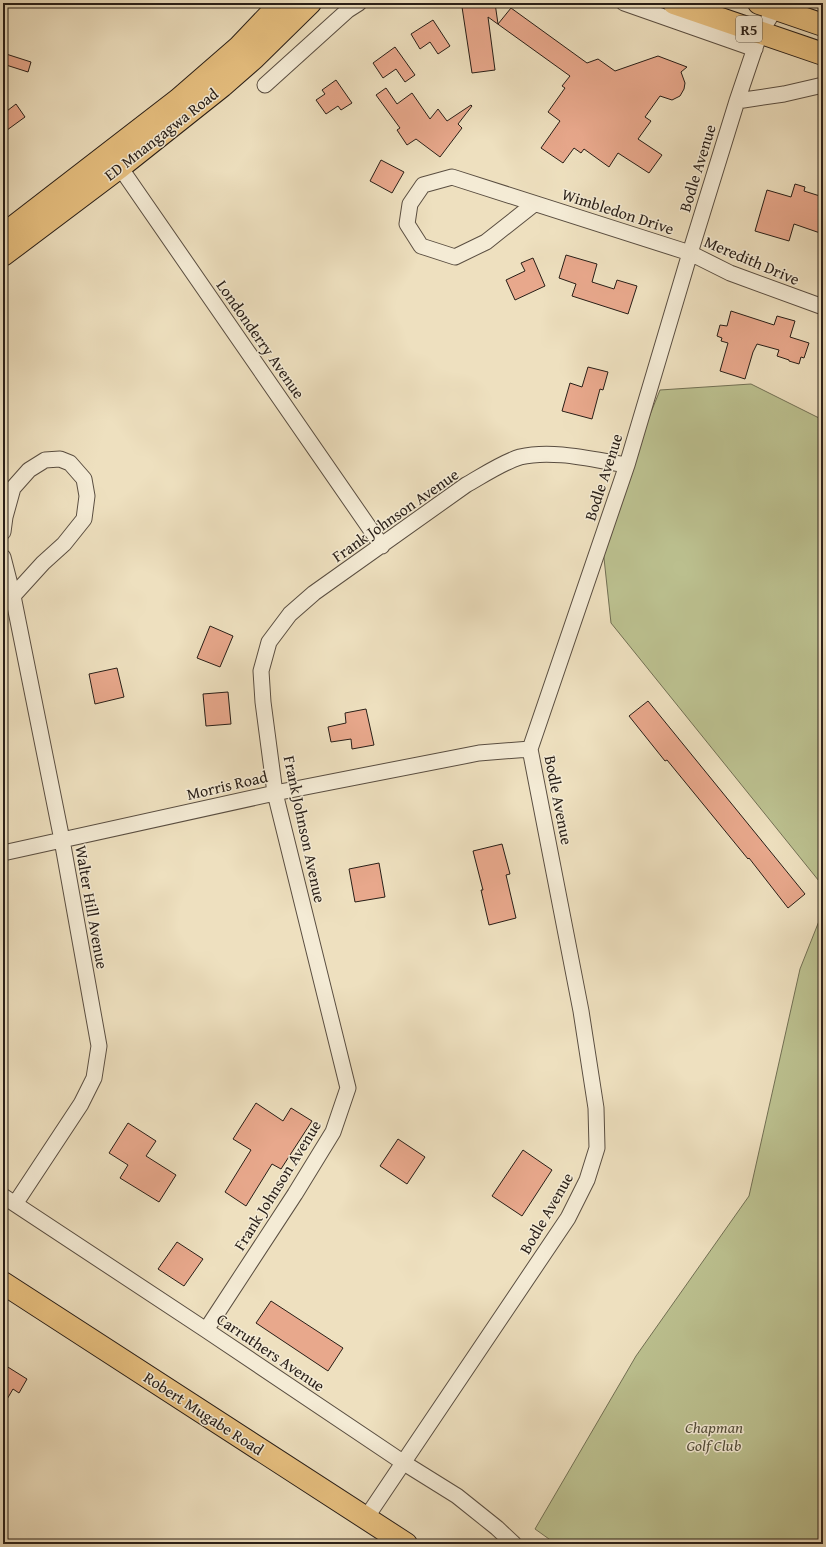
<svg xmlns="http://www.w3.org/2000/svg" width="826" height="1547" viewBox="0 0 826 1547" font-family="'Gentium Book Plus',serif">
<rect width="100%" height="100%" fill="#eee0bf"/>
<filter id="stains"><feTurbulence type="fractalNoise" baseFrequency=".005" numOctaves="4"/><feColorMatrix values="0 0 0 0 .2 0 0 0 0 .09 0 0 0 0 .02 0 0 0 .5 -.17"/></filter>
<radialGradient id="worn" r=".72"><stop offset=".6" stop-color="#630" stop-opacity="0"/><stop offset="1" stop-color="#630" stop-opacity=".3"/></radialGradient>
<!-- green -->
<path fill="#bcc190" stroke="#727054" d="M751 384 823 420V886L611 623 603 549 628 469 660 390Z
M823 911V1544H556L535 1529 636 1356 749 1196 800 969Z"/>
<!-- building -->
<path fill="#e8a88c" stroke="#281e17" d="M490 3H495L498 24 511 8 587 63 598 59 615 71 658 56 687 67 681 72 685 83 684 89 680 96 672 100 660 96 645 117 651 121 638 139 662 155 649 173 618 153 609 167 584 149 581 153 574 148 563 163 541 148 560 121 548 112 565 88 562 86 570 76 488 17 495 70 472 73 462 7Z
M433 20 450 46 438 54 430 42 420 49 411 34Z
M395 47 415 75 405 82 396 69 383 78 373 63Z
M3 53 31 62 28 72 3 64Z
M336 80 352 103 341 110 338 106 326 114 316 100 325 94 322 90Z
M386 88 397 104 412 93 430 119 438 109 447 121 471 105 472 106 458 124 462 128 440 157 416 139 407 145 397 130 400 128 376 95Z
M16 104 25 117 3 133V114Z
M381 160 404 172 392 193 370 181Z
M795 184 805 187 804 191 823 197V234L794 224 789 241 755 231 767 190 791 197Z
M566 255 597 264 592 282 614 289 617 280 637 286 628 314 572 296 576 284 559 278Z
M533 258 545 286 515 300 506 280 525 271 521 263Z
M731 311 774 325 777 316 795 321 790 337 809 343 804 358 801 357 799 364 789 361V360L777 356 779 350 757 344 753 352 745 379 720 371 728 343 721 341 722 338 717 336 720 325 727 326Z
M588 367 608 372 603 390 600 389 592 419 562 411 570 383 582 387Z
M210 626 233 636 220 667 197 658Z
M117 668 124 697 95 704 89 674Z
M228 692 231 724 206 726 203 694Z
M648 701 805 894 788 908 749 858 748 859 667 760 665 761 629 716Z
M366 709 374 745 352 749 351 739 331 742 328 727 346 723 345 713Z
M502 844 510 874 506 875 516 918 489 925 481 890H483L473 851Z
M379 863 385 897 355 902 349 869Z
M256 1103 283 1121 291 1108 312 1121 281 1169 272 1164 246 1206 225 1192 251 1150 233 1139Z
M128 1123 156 1141 146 1156 176 1175 159 1202 120 1178 128 1165 109 1153Z
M398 1139 425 1157 407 1184 380 1166Z
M523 1150 552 1170 522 1216 492 1196Z
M177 1242 203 1259 184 1286 158 1269Z
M271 1301 343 1348 328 1371 256 1323Z
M3 1364 27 1379 19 1393 13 1389 3 1406Z"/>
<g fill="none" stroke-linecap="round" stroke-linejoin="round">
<!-- street casing -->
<g stroke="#5a4e41" stroke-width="17">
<path id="street" d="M624 3 755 49
M265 85 348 10 359 3
M737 101 784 94 823 85
M115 160 382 546
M534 204 486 242 455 257 421 246 407 224 410 204 423 185 452 177 690 253 730 273 823 307
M3 532 5 517 13 488 29 470 45 460 60 459 70 463 84 479 87 496 84 519 64 544 43 563 13 596
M3 557 13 596 62 840 99 1046 94 1078 81 1104 15 1204
M3 853 275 793 479 753 530 749
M3 1196 206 1330 404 1463 457 1496 497 1528 514 1544
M206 1330 295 1194 333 1132 348 1088 275 793 263 702 261 671 269 642 290 614 314 593 466 485C482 476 503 462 520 457 553 449 594 460 627 465
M366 1518 568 1218 587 1180 597 1148 596 1108 581 1011 530 749 627 465 690 253 737 101 760 33 775 9"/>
</g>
<!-- primary casing -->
<g stroke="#281e17" stroke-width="24">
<path id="primary" d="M3 235 178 100 239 47 281 3
M3 255 120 167 222 86 254 58 310 3
M3 1283 406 1544"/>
</g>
<!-- highway casing -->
<g stroke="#281e17" stroke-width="24">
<path id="highway" d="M674 3 823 54
M759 3 823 25"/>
</g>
<!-- street -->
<use href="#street" stroke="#f4ebd5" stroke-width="15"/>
<!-- primary -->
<use href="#primary" stroke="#e7c080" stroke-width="22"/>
<!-- highway -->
<use href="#highway" stroke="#e7c080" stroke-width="22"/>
</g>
<g text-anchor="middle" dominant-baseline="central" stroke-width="3" stroke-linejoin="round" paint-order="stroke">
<!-- shield labels -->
<rect fill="#f4ebd5" stroke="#655c50" stroke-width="1" x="736" y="16" width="26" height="26" rx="3"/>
<g font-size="15" font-weight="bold" fill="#281e17">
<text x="749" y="29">R5</text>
</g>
<!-- street labels -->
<g font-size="16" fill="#281e17" stroke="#f4ebd5">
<text transform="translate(161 134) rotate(-38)">ED Mnangagwa Road</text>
<text transform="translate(697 168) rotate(-73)">Bodle Avenue</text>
<text transform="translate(618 211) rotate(18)">Wimbledon Drive</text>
<text transform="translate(752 260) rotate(23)">Meredith Drive</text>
<text transform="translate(261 339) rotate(55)">Londonderry Avenue</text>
<text transform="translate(603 477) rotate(-72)">Bodle Avenue</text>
<text transform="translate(395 515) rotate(-35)">Frank Johnson Avenue</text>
<text transform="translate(227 785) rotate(-13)">Morris Road</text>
<text transform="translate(559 800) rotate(79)">Bodle Avenue</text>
<text transform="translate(305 829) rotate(78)">Frank Johnson Avenue</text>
<text transform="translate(92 907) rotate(80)">Walter Hill Avenue</text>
<text transform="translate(277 1185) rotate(-58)">Frank Johnson Avenue</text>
<text transform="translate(546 1213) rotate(-60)">Bodle Avenue</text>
<text transform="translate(271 1352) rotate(34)">Carruthers Avenue</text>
<text transform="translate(204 1413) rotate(33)">Robert Mugabe Road</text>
</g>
<!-- park labels -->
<g font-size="16" font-style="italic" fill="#544f3b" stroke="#f4ebd5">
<text x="714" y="1427">Chapman<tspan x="714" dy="18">Golf Club</tspan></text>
</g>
</g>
<!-- margin -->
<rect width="826" height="1547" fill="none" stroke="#eee0bf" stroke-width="16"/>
<rect x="4" y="4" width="818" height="1539" fill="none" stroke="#281e17" stroke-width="2"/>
<rect x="8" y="8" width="810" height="1531" fill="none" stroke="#281e17"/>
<rect width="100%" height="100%" filter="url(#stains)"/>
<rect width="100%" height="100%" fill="url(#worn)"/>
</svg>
